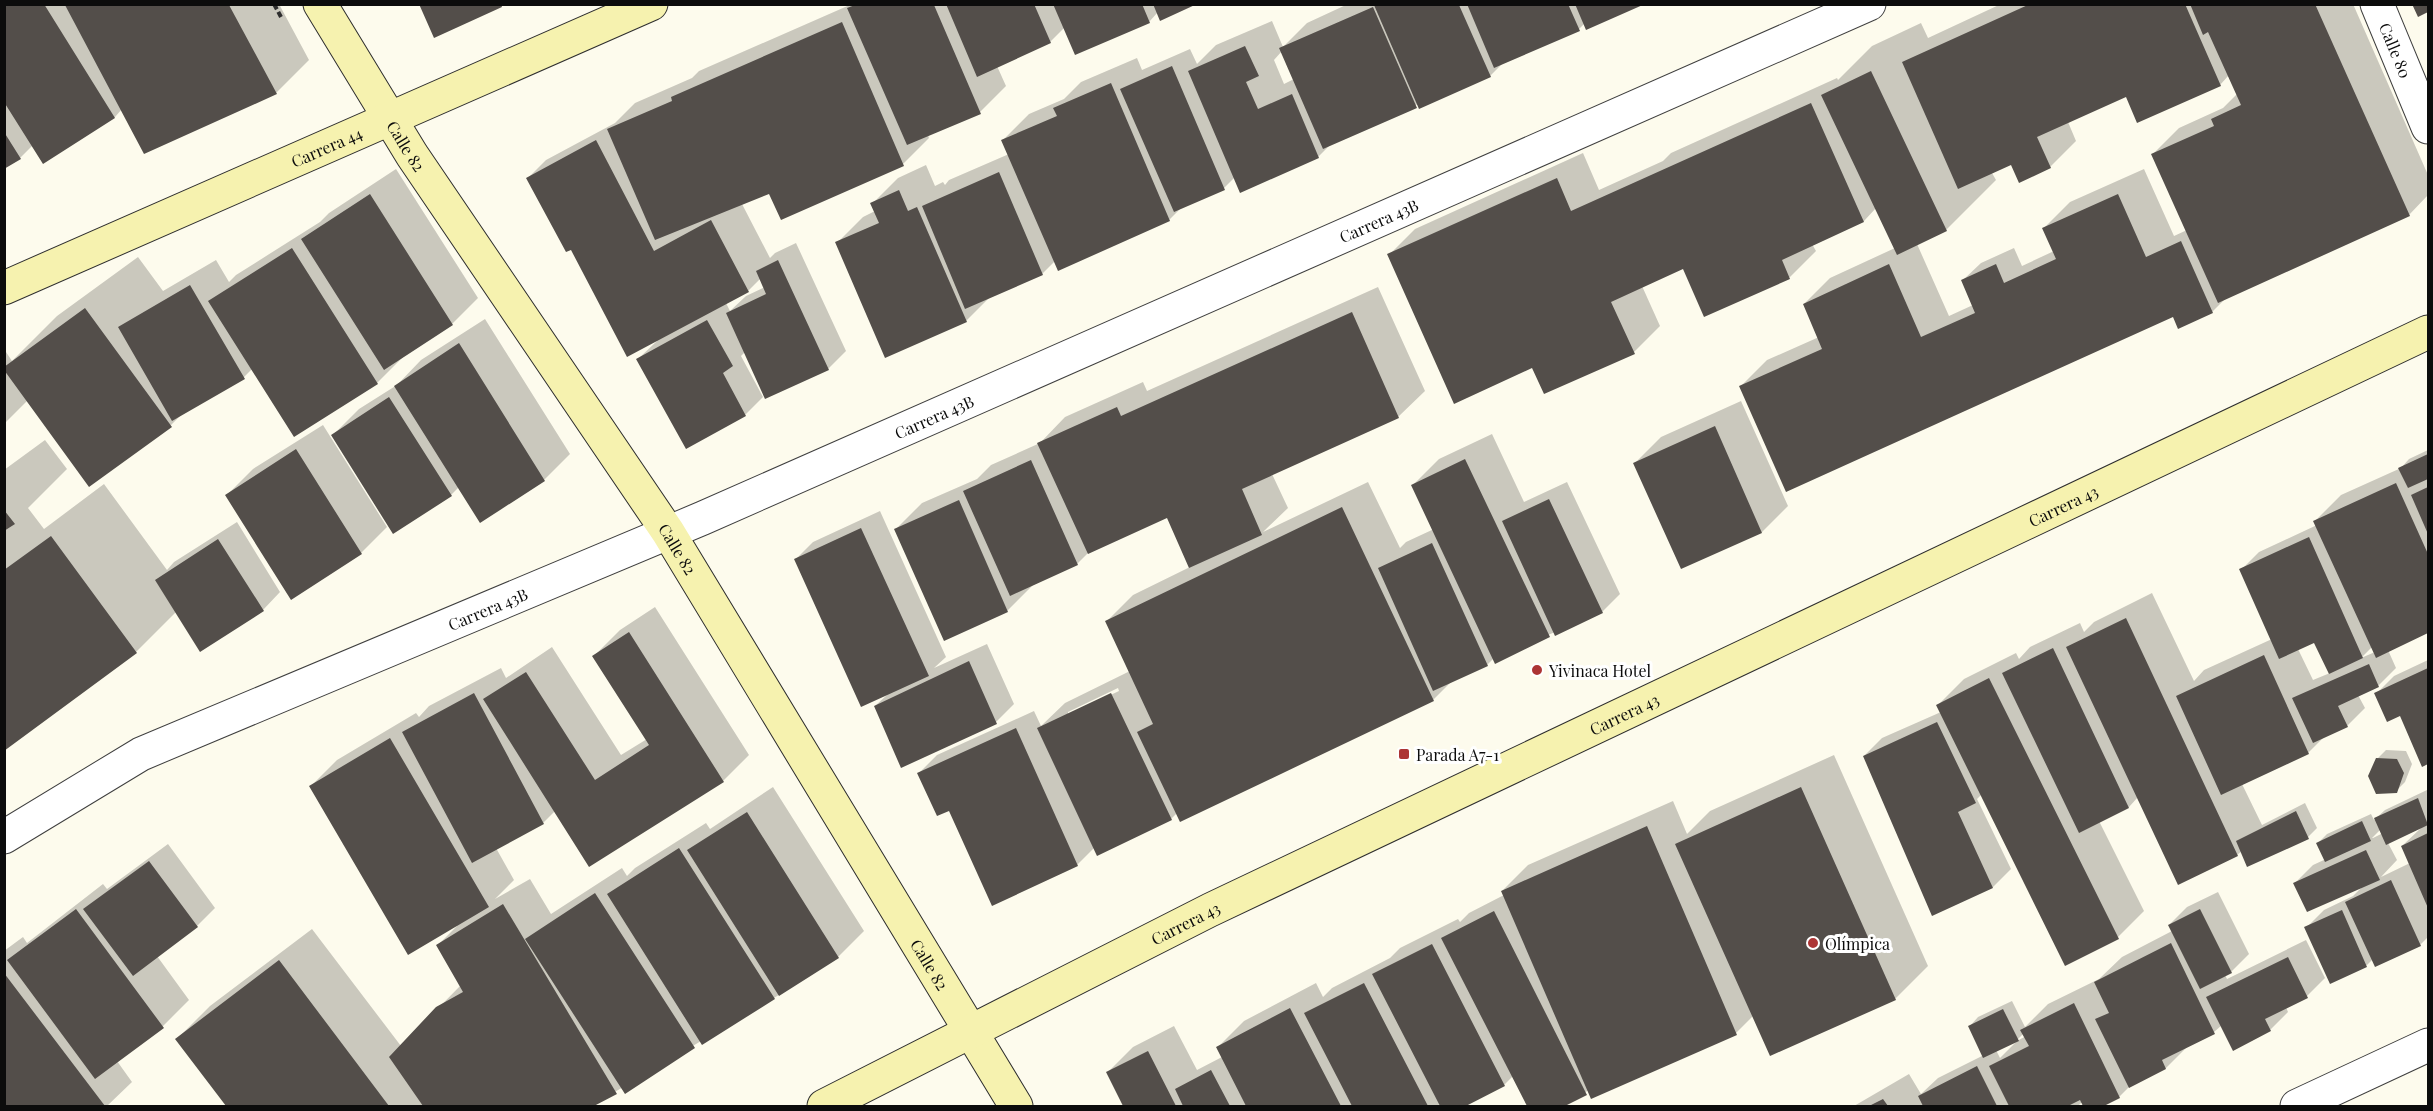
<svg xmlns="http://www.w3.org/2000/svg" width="2433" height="1111" viewBox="0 0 2433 1111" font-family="'Playfair Display',serif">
<rect width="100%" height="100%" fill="#fdfbed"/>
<!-- shadow -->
<path fill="#0003" fill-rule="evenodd" d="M4 4H279L309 60 276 93 122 109 115 117 44 162 33 145 20 158 4 167Z
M852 4H1193L1158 12 1149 22 1065 27 1050 42 997 66 1006 86 980 112 928 135 929 138 903 164 770 192 742 204 770 258 775 253 796 243 846 351 828 369 766 397 745 352 741 356 763 397 745 415 638 359 657 341 571 248 528 178 546 160 615 123 635 103 692 78 699 71ZM761 278 765 287 746 296 730 311 726 303 748 291Z
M1348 4H1642L1585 23 1579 29 1504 62 1490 76 1418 104 1331 144 1318 157 1235 177 1224 188 1182 207 1169 220 1055 261 1042 274 991 296 966 321 837 243 863 217 875 211 872 204 898 178 926 165 935 186 943 182 945 185 949 180 1009 154 1003 140 1029 114 1064 99 1081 82 1137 58 1142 70 1190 49 1197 64 1216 45 1272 21 1283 47 1307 23ZM1282 51 1294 79 1284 84 1274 60Z
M2001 4H2353L2428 175V195L2409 215 2227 297 2212 312 2173 315 1741 386 1767 360 1819 337 1804 304 1830 278 1895 248 1876 208 1864 221 1812 244 1816 251 1790 277 1705 315 1684 266 1642 286 1660 326 1634 352 1533 366 1389 255 1415 229 1583 153 1599 190 1663 161 1671 153 1837 78 1838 80 1872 46 1921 23 1928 38ZM2229 75 2237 94 2223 108 2179 128 2153 154 2187 230 2174 236 2144 169 2070 202 2044 228 2054 251 2022 266 2014 248 1981 263 1963 280 1973 305 1949 316 1917 244 1946 230 1996 180 1992 173 2012 163 2050 167 2076 141 2068 122 2126 95 2220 85Z
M396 169 478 298 452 324 403 357 377 383 253 368 244 377 183 413 171 425 28 400 4 424V349L12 361 57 316 138 257 163 291 216 260 229 282 236 275 320 222 329 213Z
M1378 287 1425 391 1398 417 1272 474 1288 508 1263 532 1368 482 1400 548 1406 542 1434 529 1413 485 1439 459 1492 434 1524 502 1567 482 1620 594 1602 612 1494 658 1487 665 1453 680 1433 700 1177 813 1171 819 1095 847 1077 865 951 811 919 773 937 755 1034 711 1041 726 1065 703 1130 671 1107 621 1133 595 1190 567 1168 516 1089 552 1077 564 1033 585 1007 611 945 639 896 529 922 503 977 479 991 465 1040 443 1065 417 1143 382 1147 391ZM1118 688 1119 691 1068 715V712Z
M485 319 570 454 544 480 480 521 459 487 451 495 333 435 359 409 397 385 421 360Z
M1741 401 1788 506 1762 532 1681 567 1635 463 1661 437Z
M323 425 387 527 361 553 227 495 253 469Z
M45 440 67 469 28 508 44 529 104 484 167 570 174 562 237 522 280 592 263 610 176 612 136 652 4 749V470Z
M2428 450V632L2388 650 2396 668 2378 686 2358 695 2365 708 2347 726 2325 736 2308 753 2242 784 2262 825 2305 803 2317 828 2308 837 2242 851 2237 855 2138 797 2129 807 2099 821 2144 911 2118 937 1982 794 1977 799 2011 869 1993 887 1933 914 1864 756 1882 738 1941 712 1938 705 1964 679 2016 653 2019 659 2030 647 2080 623 2084 632 2094 622 2152 593 2194 681 2204 670 2272 639 2241 570 2259 552 2317 525 2315 521 2341 495 2401 468 2409 459ZM2321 639 2330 673 2313 680 2298 649ZM2372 647 2375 652 2361 658Z
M880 511 946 657 934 668 987 644 1014 704 996 722 902 766 875 706 888 694 795 560 813 542Z
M655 607 749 755 723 781 555 811 543 823 496 848 514 880 495 899 530 879 551 914 622 868 627 876 635 868 706 823 710 829 773 787 864 931 838 957 774 998 591 1106H228L177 1039 210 1006 312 929 401 1046 461 985 438 945 457 926 311 786 337 760 416 713 419 717 429 706 501 668 506 678 552 647 621 755 647 739 594 656 620 630Z
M2428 660V763L2423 765 2400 714 2376 694 2394 676Z
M2386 750 2406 751 2412 764 2405 782 2396 791 2377 759Z
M1834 755 1928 966 1895 999 1753 1016 1736 1033 1592 1097 1589 1090 1562 1106H1529L1513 1076 1504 1085 1463 1106H1441L1440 1104 1437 1106H1125L1107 1073 1133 1047 1174 1026 1197 1070 1222 1057 1217 1048 1244 1021 1316 983 1323 997 1332 988 1390 958 1400 948 1458 919 1460 922 1469 913 1504 895 1502 891 1528 865 1673 801 1687 834 1710 811Z
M2427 790 2428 794V937L2420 945 2373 959 2367 965 2330 982 2306 928 2324 910 2353 896 2364 885 2295 883 2313 865 2326 859 2318 843 2327 834 2371 814 2374 820 2385 810ZM2421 828 2402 846 2410 863 2381 877 2397 860 2388 843ZM2381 829 2383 833 2373 838H2372Z
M168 844 215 908 197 926 157 956 189 1000 163 1026 117 1061 132 1082 107 1106H4V951L23 937 27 943 103 884 107 889Z
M2218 892 2249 954 2231 972 2225 975 2227 979 2306 940 2325 978 2307 996 2286 1007 2288 1012 2270 1030 2233 1049 2222 1025 2214 1032 2189 1045 2166 1068 2130 1086 2119 1097 2100 1106H2084L2082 1102 2078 1106H1854L1909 1074 1921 1094 1938 1078 1984 1055 1970 1026 1978 1017 2012 1001 2025 1027 2048 1004 2099 979 2122 957 2172 931 2169 925 2187 907ZM2024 1033 2026 1036 2017 1041 2000 1058 1996 1050 2018 1039Z"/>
<!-- building -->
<path fill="#534e4a" d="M4 4H44L115 118 43 164 4 102Z
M419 4H501L502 7 434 38Z
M946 4H1034L1051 43 977 77Z
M1053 4H1142L1150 23 1075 55Z
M1153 4H1197L1160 21Z
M1467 4H1568L1580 31 1494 68Z
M1575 4H1645L1586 30Z
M2030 4H2185L2221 86 2137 123 2126 97 2037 137 2051 168 2019 183 2011 165 1958 189 1902 62Z
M2190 4H2315L2410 216 2218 303 2151 154 2214 126 2211 119 2241 105 2208 32 2203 35Z
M2412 4H2428V12L2418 17Z
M65 5H229L277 94 144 154Z
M855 5H934L981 114 907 145 847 8Z
M1374 5H1459L1491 77 1419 109Z
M1373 7 1417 108 1323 149 1279 48Z
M842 22 904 166 781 220 769 194 655 240 607 129 672 101 671 97Z
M1245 46 1259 76 1246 82 1258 109 1292 94 1319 158 1240 193 1188 71Z
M1172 66 1225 190 1174 212 1120 89Z
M1871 71 1947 231 1897 255 1821 95Z
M1111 83 1170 221 1058 271 1001 140 1057 116 1053 108Z
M1811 103 1864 222 1782 260 1790 279 1704 317 1683 269 1611 302 1635 354 1544 394 1532 368 1454 404 1387 254 1557 178 1571 211Z
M4 132 21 159 4 169Z
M596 140 654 251 711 220 749 292 627 357 571 250 566 252 526 178Z
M999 172 1043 275 965 309 922 206Z
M899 190 908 211 917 207 967 322 885 358 835 242 879 223 870 203Z
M370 194 453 325 384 370 301 239Z
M2118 194 2146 257 2181 241 2213 313 2178 329 2173 317 1786 492 1739 386 1822 349 1803 304 1889 264 1921 337 1975 313 1961 280 1996 264 2004 283 2056 259 2042 228Z
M292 248 378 384 294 437 208 301Z
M778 260 829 370 765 399 726 313 766 294 756 271Z
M190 285 245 379 172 421 118 327Z
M85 308 172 427 89 487 4 370V367Z
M1352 312 1399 418 1242 489 1262 535 1189 568 1167 518 1088 554 1037 443 1117 407 1121 416Z
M707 320 733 366 723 373 746 416 686 449 636 359Z
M459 343 545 481 480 523 394 386Z
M389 397 452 496 393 534 331 435Z
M1715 426 1762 533 1681 569 1633 463Z
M296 449 362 554 291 600 225 495Z
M2428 454V479L2408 488 2398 468Z
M1465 459 1550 637 1495 664 1411 485Z
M1031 460 1078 565 1010 596 963 491Z
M2396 483 2428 554V633L2376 658 2313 521Z
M2428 487V534L2411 495Z
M1549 499 1603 613 1555 636 1502 521Z
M959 500 1008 612 944 641 894 529Z
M1342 507 1434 701 1180 822 1137 732 1153 724 1105 621Z
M4 510 15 524 4 531Z
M861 528 929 676 861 707 794 559Z
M51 536 137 653 4 751V570Z
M2309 537 2363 658 2329 674 2314 643 2279 659 2239 569Z
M218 539 264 611 200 652 155 580Z
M1432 543 1488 666 1433 691 1378 568Z
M2126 618 2238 856 2178 885 2066 647Z
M629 632 724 782 589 867 483 699 526 672 595 780 649 745 592 656Z
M2053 648 2129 808 2079 833 2002 673Z
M2264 655 2309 754 2221 795 2176 696Z
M969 661 997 724 901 768 874 706Z
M2369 664 2379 687 2338 706 2348 727 2313 743 2292 698Z
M2428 668V764L2422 767 2400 716 2387 722 2374 693Z
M1989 678 2119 939 2065 966 1936 705Z
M474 693 544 824 472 863 402 732Z
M1111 693 1172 820 1097 856 1037 728Z
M1937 722 1976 803 1958 812 1993 888 1932 916 1863 756Z
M1016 728 1078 866 992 906 949 811 937 816 917 773Z
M390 738 489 907 408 955 309 786Z
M2376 758 2397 759 2404 773 2397 793 2376 794 2368 776Z
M1801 787 1896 1000 1770 1056 1675 844Z
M2418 798 2428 825 2386 845 2374 818Z
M2296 811 2309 839 2247 867 2236 841Z
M747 812 839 958 779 996 687 850Z
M2362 821 2371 841 2325 862 2316 843Z
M1647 826 1737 1035 1591 1099 1501 891Z
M2428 833V908L2401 846Z
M679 848 775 999 702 1045 607 894Z
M2366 850 2380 880 2307 912 2293 883Z
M149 861 198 927 133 976 83 909Z
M2391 880 2421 946 2375 967 2345 902Z
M595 893 695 1048 625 1094 525 939Z
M503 904 617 1094 594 1106H423L389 1057 436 1007 463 992 436 945Z
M76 909 164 1028 95 1079 7 960Z
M2200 909 2232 973 2200 989 2168 925Z
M2342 910 2367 967 2330 984 2304 927Z
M1494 911 1587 1095 1565 1106H1527L1441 938Z
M2171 943 2215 1034 2162 1060 2166 1069 2129 1088 2095 1019 2109 1013 2094 982Z
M1432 944 1505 1086 1466 1106H1440L1372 974Z
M2288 957 2308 998 2265 1019 2271 1031 2233 1051 2206 997Z
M279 960 389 1106H226L175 1039Z
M4 973 105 1106H4Z
M1364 983 1428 1106H1352L1304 1013Z
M2074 1003 2120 1098 2104 1106H2083L2080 1100 2068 1106H2009L1989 1066 2029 1046 2020 1030Z
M1290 1008 1341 1106H1246L1216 1047Z
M2003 1009 2019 1041 1983 1058 1968 1026Z
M1148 1051 1176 1106H1123L1106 1072Z
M1977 1066 1997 1106H1923L1918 1096Z
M1211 1070 1230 1106H1183L1175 1089Z
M1883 1099 1888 1106H1869Z"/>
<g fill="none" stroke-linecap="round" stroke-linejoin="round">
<!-- street casing -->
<g stroke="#3f3f3f" stroke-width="35">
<g id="street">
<path id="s1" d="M2377 4 2428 127"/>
<path id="s2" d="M4 837 141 754 703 518 1869 4"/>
<path d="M2297 1106 2428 1045"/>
</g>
</g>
<!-- secondary casing -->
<g stroke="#2e2e2e" stroke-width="35">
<g id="secondary">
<path id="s3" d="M320 4 412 155 668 532 1016 1106"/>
<path id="s4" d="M4 288 651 4"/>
<path id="s5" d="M824 1106 1210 910 2428 332"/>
</g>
</g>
<!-- path -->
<path stroke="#2e2e2e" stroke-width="4" stroke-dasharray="6 3" stroke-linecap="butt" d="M274 4 281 17"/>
<!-- street -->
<use href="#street" stroke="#fff" stroke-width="33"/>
<!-- secondary -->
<use href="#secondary" stroke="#f6f2af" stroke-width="33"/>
</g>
<!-- markers -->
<g fill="#ac3434" stroke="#fff" stroke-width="2">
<circle cx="1537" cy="670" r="6"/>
<rect x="1398" y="748" width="12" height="12" rx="3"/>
<circle cx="1813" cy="943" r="6"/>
</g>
<g text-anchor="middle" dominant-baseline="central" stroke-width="6" stroke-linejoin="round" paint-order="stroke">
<!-- street labels -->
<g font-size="16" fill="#0c0c0c" stroke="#fff">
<text stroke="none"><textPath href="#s1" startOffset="50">Calle 80</textPath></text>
<text stroke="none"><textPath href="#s4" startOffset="352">Carrera 44</textPath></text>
<text stroke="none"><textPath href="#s3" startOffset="166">Calle 82</textPath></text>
<text stroke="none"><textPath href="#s2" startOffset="1508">Carrera 43B</textPath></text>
<text stroke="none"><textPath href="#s2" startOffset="1022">Carrera 43B</textPath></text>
<text stroke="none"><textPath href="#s5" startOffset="1377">Carrera 43</textPath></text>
<text stroke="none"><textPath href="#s3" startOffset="652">Calle 82</textPath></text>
<text stroke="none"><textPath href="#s2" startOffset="536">Carrera 43B</textPath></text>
<text stroke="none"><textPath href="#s5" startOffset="891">Carrera 43</textPath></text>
<text stroke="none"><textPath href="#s5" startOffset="405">Carrera 43</textPath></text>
<text stroke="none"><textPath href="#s3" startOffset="1138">Calle 82</textPath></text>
</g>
<!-- poi labels -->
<g font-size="16" fill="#0c0c0c" stroke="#fff" text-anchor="start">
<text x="1549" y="670">Yivinaca Hotel</text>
<text x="1416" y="754">Parada A7-1</text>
<text x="1825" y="943">Olímpica</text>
</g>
</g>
<!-- border -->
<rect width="2433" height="1111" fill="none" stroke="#0c0c0c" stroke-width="12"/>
</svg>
